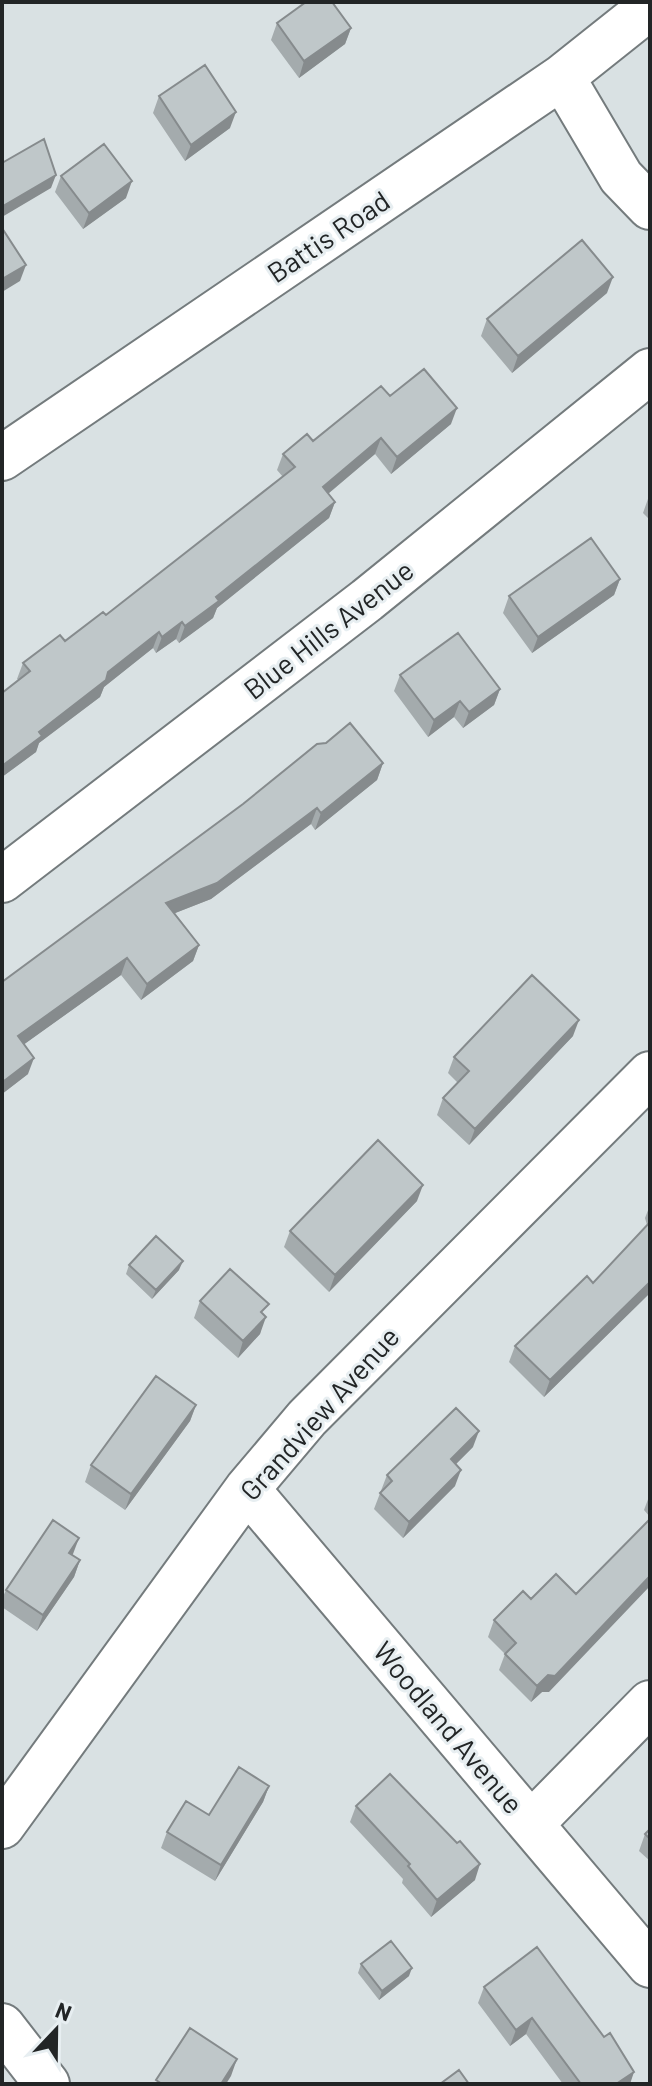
<svg xmlns="http://www.w3.org/2000/svg" width="652" height="2086" viewBox="0 0 652 2086" font-family="Barlow,sans-serif">
<rect width="100%" height="100%" fill="#d9e1e3"/>
<g fill="none" stroke-linecap="round" stroke-linejoin="round">
<!-- minor casing -->
<g stroke="#747b7d" stroke-width="48">
<path id="minor" d="M562 77 621 177 650 207
M2 458 562 77 650 7
M2 880 367 600 650 371
M247 1489 650 1965
M531 1824 650 1703
M2 1826 247 1489 307 1418 650 1074
M2 2026 47 2084"/>
</g>
<!-- minor -->
<use href="#minor" stroke="#fff" stroke-width="44"/>
</g>
<!-- wall -->
<path fill="#a4abad" d="M277 23 351 28 345 44 299 78 271 40Z
M159 96 230 128 185 161 153 113Z
M61 176 126 198 83 229 55 192Z
M607 293 512 373 481 336 487 319Z
M390 396 451 424 391 474 375 454 328 494 335 502 329 518 217 608 213 618 179 643 176 639 156 653 153 648 104 687 100 697 39 743 36 752 2 777V693L19 680 17 679 23 663 65 641 106 615 283 477 277 470 283 454 313 441Z
M649 496H650V520L643 513Z
M620 579 614 595 532 653 503 613 509 596Z
M400 675 500 689 494 705 463 728 454 717 428 737 394 691Z
M383 763 377 780 315 830 311 824 211 899 175 913 199 945 193 961 141 1000 121 975 24 1044 28 1074 2 1094V982Z
M573 1036 469 1145 437 1115 443 1098 458 1083 448 1073 454 1057Z
M417 1201 329 1292 284 1247 290 1231Z
M650 1205V1293L544 1397 509 1362 515 1346 593 1283 647 1225 645 1218Z
M129 1265 179 1270 152 1299 126 1274Z
M200 1301 264 1316 260 1334 238 1358 194 1318Z
M196 1405 190 1421 125 1510 85 1482 91 1465Z
M473 1447 456 1464 455 1486 403 1538 374 1509 387 1475Z
M650 1494V1517L644 1510Z
M72 1555 80 1560 74 1577 37 1631 2 1607V1599L6 1590Z
M523 1591 549 1692H542L531 1702 499 1670 505 1654 488 1637 494 1620Z
M269 1786 263 1802 215 1881 161 1848 167 1832 209 1815Z
M356 1806 475 1880 431 1917 402 1883 403 1879 350 1822Z
M650 1829V1861L639 1851 645 1834Z
M361 1964 409 1976 379 2000 358 1973Z
M484 1987 630 2084H563L526 2034 510 2046 478 2003Z"/>
<!-- shaded-wall -->
<path fill="#868b8d" d="M351 28 345 44 299 78 304 61Z
M236 112 230 128 185 161 191 145Z
M56 175 51 188 2 217 3 206Z
M132 181 126 198 83 229 89 213Z
M26 265 20 281 2 292V279Z
M613 277 607 293 512 373 518 356Z
M457 408 451 424 391 474 397 457Z
M381 438 375 454 317 503 323 487Z
M335 502 329 518 217 608 213 618 179 643 185 626 216 597Z
M620 579 614 595 532 653 538 637Z
M182 622 176 639 156 653 162 637Z
M159 632 153 648 104 687 100 697 39 743 36 752 2 777V766L39 732 108 672Z
M500 689 494 705 463 728 469 712Z
M460 701 454 717 428 737 434 720Z
M383 763 377 780 315 830 321 813Z
M317 808 311 824 211 899 160 919 166 903Z
M199 945 193 961 141 1000 147 984Z
M127 958 121 975 12 1053 18 1036Z
M579 1020 573 1036 469 1145 475 1129Z
M34 1058 28 1074 2 1094V1085L4 1081Z
M423 1185 417 1201 329 1292 335 1275Z
M183 1261 179 1270 152 1299 156 1290Z
M650 1282V1293L544 1397 550 1380Z
M266 1317 260 1334 238 1358 243 1341Z
M196 1405 190 1421 125 1510 131 1494Z
M479 1431 473 1447 445 1475 451 1459Z
M461 1470 455 1486 403 1538 409 1522Z
M79 1538 73 1554 63 1569 69 1553Z
M80 1560 74 1577 37 1631 43 1615Z
M650 1576V1586L549 1692H542L531 1702 537 1686Z
M269 1786 263 1802 215 1881 221 1865Z
M480 1864 475 1880 431 1917 437 1900Z
M412 1968 409 1976 379 2000 382 1991Z
M532 2018 526 2034 510 2046 516 2030Z
M237 2059 231 2076 226 2084H221Z
M634 2072 630 2084H616Z"/>
<!-- building -->
<path fill="#bfc7c9" stroke="#868b8d" stroke-width="2" d="M306 2H332L351 28 304 61 277 23Z
M205 65 236 112 191 145 159 96Z
M44 139 56 175 3 206 2 203V163Z
M104 144 132 181 89 213 61 176Z
M2 228 26 265 2 279Z
M582 240 613 277 518 356 487 319Z
M424 369 457 408 397 457 381 438 323 487 335 502 216 597 219 601 185 626 182 622 162 637 159 632 108 672 106 680 39 732 42 736 2 766V693L30 671 23 663 60 635 65 641 103 612 106 615 295 467 283 454 307 434 313 441 381 386 390 396Z
M591 538 620 579 538 637 509 596Z
M458 633 500 689 469 712 460 701 434 720 400 675Z
M350 723 383 763 321 813 317 808 217 883 166 903 199 945 147 984 127 958 18 1036 34 1058 4 1081 2 1079V982L243 804 317 744 326 743Z
M532 975 579 1020 475 1129 443 1098 469 1071 454 1057Z
M378 1140 423 1185 335 1275 290 1231Z
M650 1222V1282L550 1380 515 1346 587 1276 593 1283Z
M156 1236 183 1261 156 1290 129 1265Z
M230 1269 269 1304 261 1312 266 1317 243 1341 200 1301Z
M156 1376 196 1405 131 1494 91 1465Z
M456 1408 479 1431 451 1459 461 1470 409 1522 380 1493 392 1481 387 1475Z
M650 1519V1576L555 1676 548 1675 537 1686 505 1654 516 1643 494 1620 523 1591 531 1599 556 1574 576 1594Z
M53 1520 79 1538 69 1553 80 1560 43 1615 6 1590Z
M239 1767 269 1786 221 1865 167 1832 186 1801 209 1815Z
M390 1774 457 1843 460 1841 480 1864 437 1900 408 1866 410 1864 356 1806Z
M650 1829V1839L645 1834Z
M391 1941 412 1968 382 1991 361 1964Z
M537 1947 604 2037 610 2033 634 2072 616 2084H581L532 2018 516 2030 484 1987Z
M190 2028 237 2059 221 2084H162L156 2080Z
M459 2070 469 2084H440Z"/>
<g text-anchor="middle" dominant-baseline="central" stroke-width="6" stroke-linejoin="round" paint-order="stroke">
<!-- street labels -->
<g font-size="28" fill="#222526" stroke="#e7eef1">
<text transform="translate(328 236) rotate(-34)">Battis Road</text>
<text transform="translate(328 629) rotate(-38)">Blue Hills Avenue</text>
<text transform="translate(319 1413) rotate(-48)">Grandview Avenue</text>
<text transform="translate(449 1727) rotate(50)">Woodland Avenue</text>
</g>
</g>
<!-- border -->
<rect width="652" height="2086" fill="none" stroke="#222526" stroke-width="8"/>
<!-- north arrow -->
<g transform="translate(56 2030) rotate(22)" stroke="#e7eef1" stroke-width="6" paint-order="stroke">
<path d="M0-6L14 30L0 20L-14 30Z" fill="#222526"/>
<text y="-12" font-size="22" font-weight="bold" text-anchor="middle" fill="#222526">N</text>
</g>
</svg>
